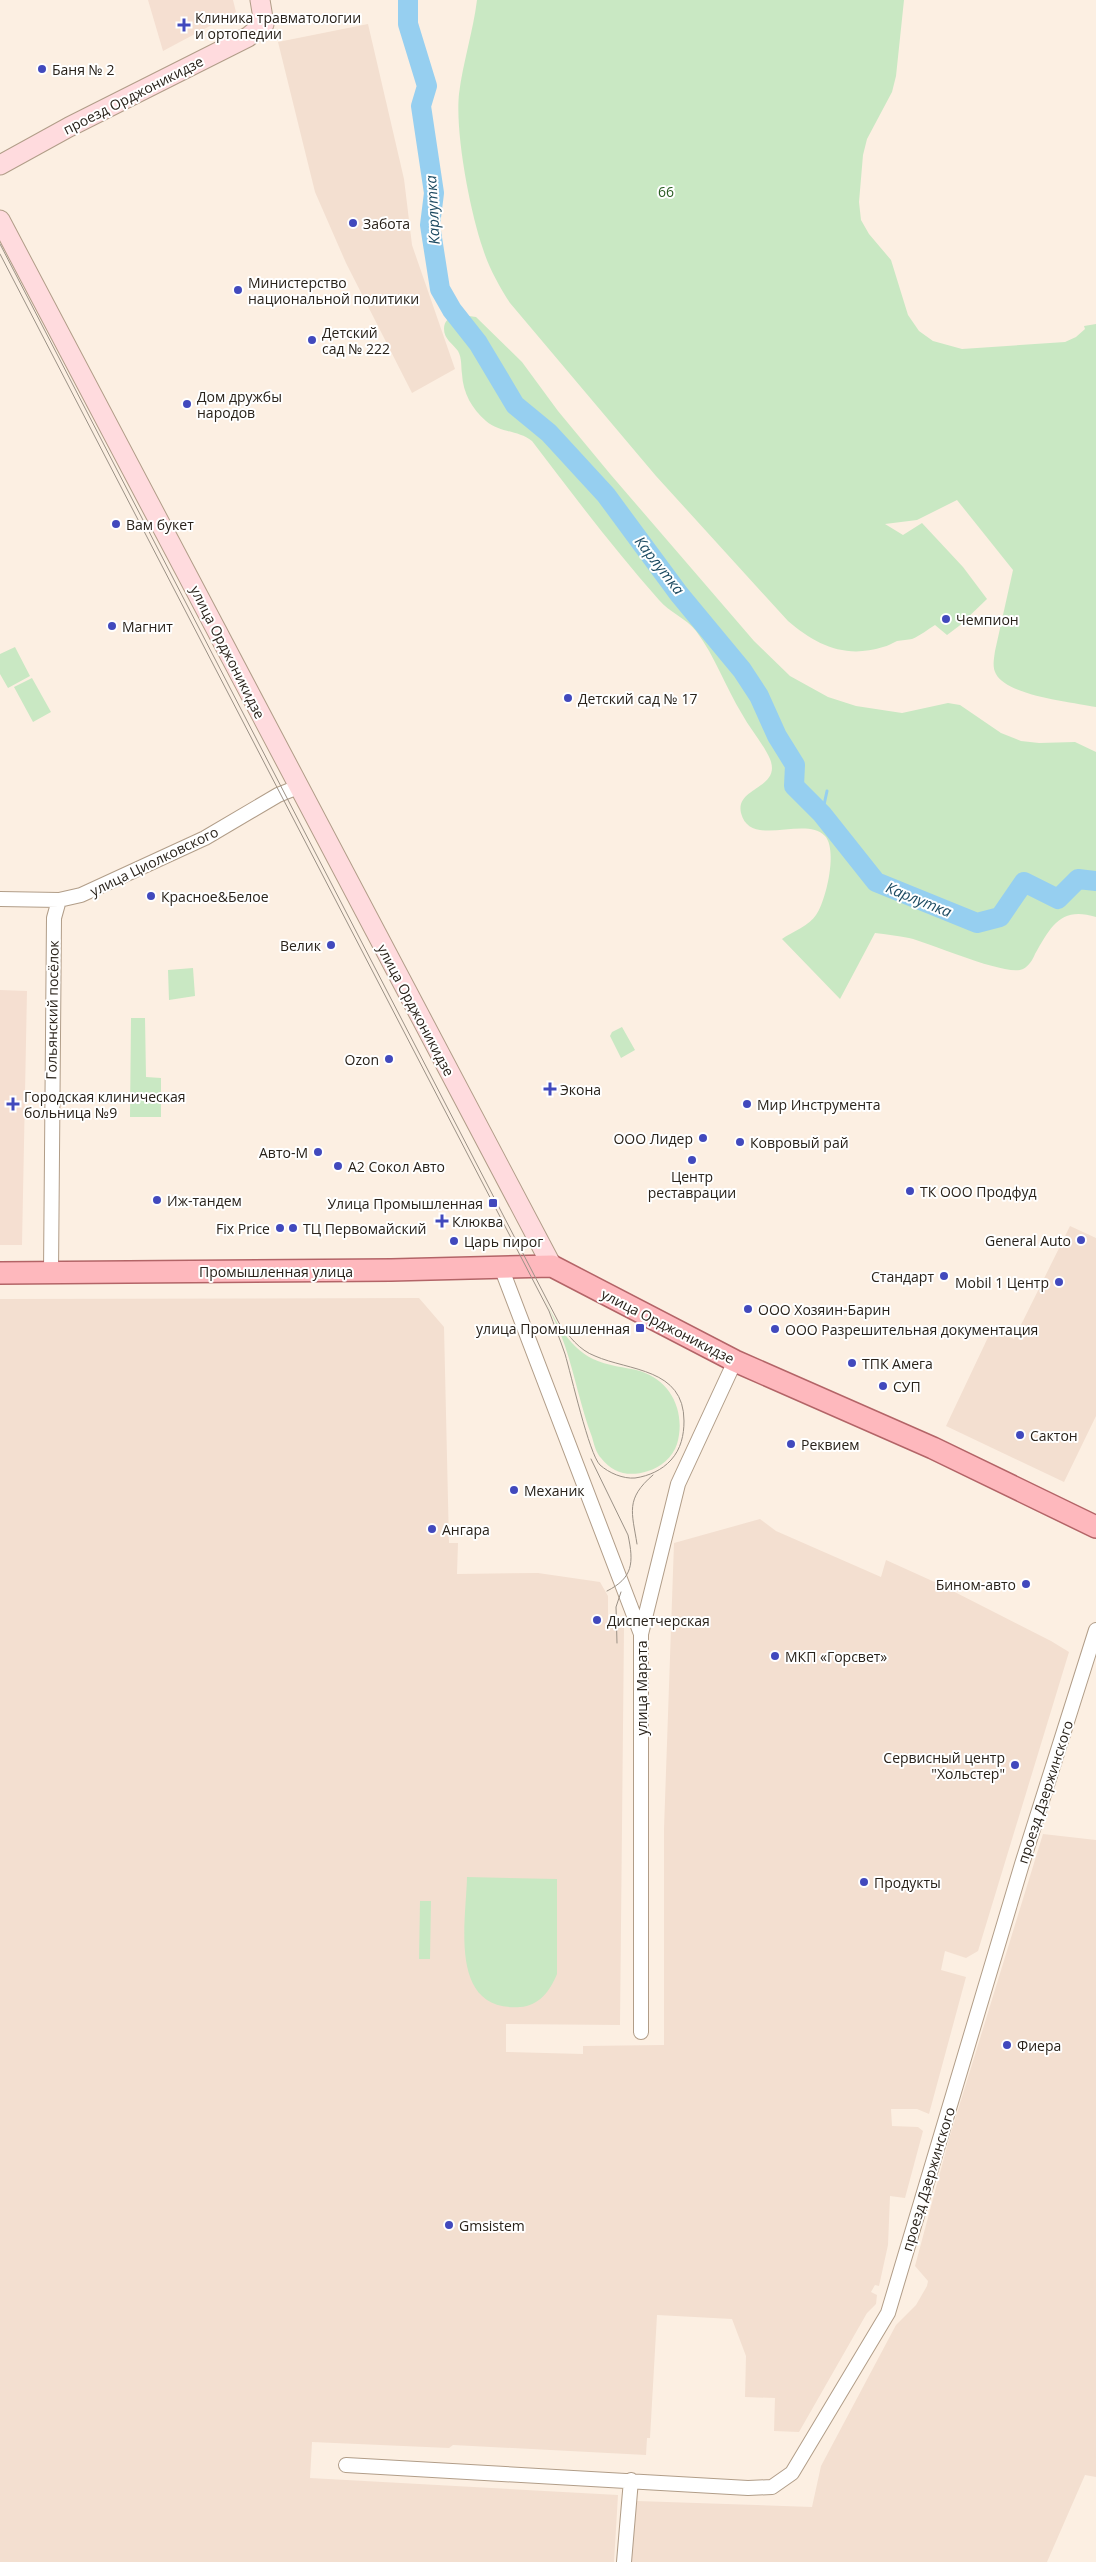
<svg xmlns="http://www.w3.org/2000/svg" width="1096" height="2562" viewBox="0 0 1096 2562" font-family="'Open Sans',sans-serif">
<rect width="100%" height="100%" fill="#fcefe2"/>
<!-- industrial -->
<path fill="#f3dfd0" d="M368 24 404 179 412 245 455 369 412 393 346 263 315 192 278 42Z
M1070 1226 1096 1238V1416L1064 1482 946 1426 992 1329 1014 1339Z
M419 1298 444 1327 449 1543H458L457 1574 538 1573 600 1582 608 1596V1627L624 1628 620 2025 506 2024V2052L583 2054V2046L664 2045V1829L674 1543 760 1519 776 1531 881 1577 886 1560 939 1584 1051 1641 1069 1652 978 1951 966 1958 945 1951 941 1970 966 1977 929 2114 917 2109H891L892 2126 918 2127 923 2131 905 2198 890 2196 888 2245 879 2286 875 2285 871 2292 877 2295 876 2304 867 2313 799 2432 774 2431 775 2398 745 2397 746 2356 732 2319 657 2315 650 2438H647L646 2455 453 2445 449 2448 312 2442 310 2478 618 2495 614 2562H0V1299Z
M1043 1834 1096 1840V2477L1085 2475 1047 2562H630L637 2501 812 2507 821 2466 896 2325 916 2305 927 2286 928 2281 915 2266 949 2139Z"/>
<!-- medical -->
<path fill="#f5dfd1" d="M148 0H233L236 12 163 51Z
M0 990 27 991 22 1245H0Z"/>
<!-- green -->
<path fill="#c9e8c3" d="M477 0H904L896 76 892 92 867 139 863 155 859 202 861 220 869 234 891 260 908 315 919 331 933 341 962 349 1065 342 1076 337 1085 329 1084 326 1096 324V707C1072 702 1008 696 996 674 992 667 994 659 995 651L1013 570 957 500 917 520 885 524 903 535 922 523 963 567 987 599 959 626 947 635 935 625C928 629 920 636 912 639 908 640 902 640 897 641 892 643 888 646 883 647 845 659 816 645 788 621L656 476 510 303C499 286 489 268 483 249 470 211 455 133 459 94 463 62 473 32 477 0Z
M455 314 476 317 522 362 558 411 611 475 754 641 790 676 828 697 856 706 902 713 948 703 960 705 1001 733 1021 741 1039 743 1075 742 1096 752V917C1061 906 1051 926 1035 954 1033 959 1029 966 1023 969 1006 977 931 943 909 938 898 936 886 934 875 933L840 999 782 939C792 932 810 925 816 915 826 901 838 850 825 836 805 815 750 849 741 813 735 787 782 789 770 759 763 743 750 729 742 714 726 688 715 656 696 631 686 618 670 613 659 600 614 549 573 495 532 441 518 430 500 433 486 421 472 409 463 393 462 374 461 367 462 358 458 351 453 344 444 339 444 329 444 321 449 318 455 314Z
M15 647 30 676 8 688 0 674V654Z
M32 678 51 712 33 722 14 687Z
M193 968 195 996 169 1000 168 970Z
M131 1018H145L146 1077 161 1078V1117H130Z
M622 1027 635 1050 621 1058 610 1036 612 1032Z
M542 1294C554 1318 567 1346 593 1359 607 1366 625 1367 640 1371 672 1381 686 1413 677 1444 673 1457 660 1468 648 1471 630 1477 613 1474 601 1458 596 1453 594 1444 592 1437 581 1408 575 1376 565 1346 559 1328 550 1311 542 1294Z
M467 1877 557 1879V1974C550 1991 539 2006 520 2007 448 2012 466 1923 467 1877Z
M420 1901H431L430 1959H419Z"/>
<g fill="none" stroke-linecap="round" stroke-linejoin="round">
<!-- stream -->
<path stroke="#96cff0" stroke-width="3" d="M822 814 827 791"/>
<!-- river -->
<path stroke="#96cff0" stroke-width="20" d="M408 0V24L427 86 421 106 434 193 430 225 440 289 452 310 478 343 515 405 549 433 606 495 679 594 742 670 759 696 777 736 795 765 794 786 822 814 876 882 977 923 1000 917 1024 882 1058 899 1078 879 1096 881"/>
<!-- minor casing -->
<g stroke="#b19d88" stroke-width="16">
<path id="minor" d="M0 899 59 900 81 895 205 838 278 795 298 787
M501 1267 641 1634
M51 1272 54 918 59 900
M641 2032V1634L678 1484 735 1361
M346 2465 748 2488 772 2487 792 2473 888 2313 1022 1864 1096 1630
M624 2562 631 2480"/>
</g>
<!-- secondary casing -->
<g stroke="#b19d88" stroke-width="21">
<path id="secondary" d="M0 165 69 127 248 37 264 24 260 0
M0 220 552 1266"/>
</g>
<!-- primary casing -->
<g stroke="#b36467" stroke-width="24">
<path id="primary" d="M0 1273 391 1270 552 1266 735 1361 933 1448 1096 1527"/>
</g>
<!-- minor -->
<use href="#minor" stroke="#fff" stroke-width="14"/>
<!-- secondary -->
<use href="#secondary" stroke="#ffdbde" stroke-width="19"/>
<!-- primary -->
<use href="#primary" stroke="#feb8bd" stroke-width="21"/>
<!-- tram -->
<path stroke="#9b9186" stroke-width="1" d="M0 244 559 1323C569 1336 579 1350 595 1356 629 1371 684 1368 684 1421 684 1435 681 1449 671 1460 662 1470 649 1476 635 1478 623 1479 609 1473 600 1465 589 1454 571 1374 565 1354 560 1339 554 1325 549 1311L0 254
M591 1459 628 1535C634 1563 633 1578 607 1591
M637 1544C632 1512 625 1499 653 1475
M617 1643 616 1607 621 1592"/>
</g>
<!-- markers -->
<g fill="#4149bd" stroke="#fff" stroke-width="2">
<path d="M181.5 17.5h5v5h5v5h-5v5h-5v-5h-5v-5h5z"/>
<circle cx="42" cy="69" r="5"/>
<circle cx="353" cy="223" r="5"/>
<circle cx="238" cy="290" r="5"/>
<circle cx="312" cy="340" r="5"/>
<circle cx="187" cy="404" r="5"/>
<circle cx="116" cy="524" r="5"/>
<circle cx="946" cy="619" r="5"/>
<circle cx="112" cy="626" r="5"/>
<circle cx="568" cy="698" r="5"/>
<circle cx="151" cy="896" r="5"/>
<circle cx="331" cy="945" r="5"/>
<circle cx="389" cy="1059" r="5"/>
<path d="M547.5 1081.5h5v5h5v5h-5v5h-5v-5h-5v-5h5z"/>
<path d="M10.5 1096.5h5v5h5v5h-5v5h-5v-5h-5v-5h5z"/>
<circle cx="747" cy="1104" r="5"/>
<circle cx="703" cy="1138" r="5"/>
<circle cx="740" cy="1142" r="5"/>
<circle cx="318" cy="1152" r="5"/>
<circle cx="692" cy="1160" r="5"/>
<circle cx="338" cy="1166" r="5"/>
<circle cx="910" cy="1191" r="5"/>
<circle cx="157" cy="1200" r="5"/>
<rect x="488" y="1198" width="10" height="10" rx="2.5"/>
<path d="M439.5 1213.5h5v5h5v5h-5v5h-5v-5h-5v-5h5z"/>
<circle cx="280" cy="1228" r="5"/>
<circle cx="293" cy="1228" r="5"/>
<circle cx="1081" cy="1240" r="5"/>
<circle cx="454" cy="1241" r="5"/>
<circle cx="944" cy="1276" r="5"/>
<circle cx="1059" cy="1282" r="5"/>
<circle cx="748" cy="1309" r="5"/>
<rect x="635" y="1323" width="10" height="10" rx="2.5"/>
<circle cx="775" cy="1329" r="5"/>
<circle cx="852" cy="1363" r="5"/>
<circle cx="883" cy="1386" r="5"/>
<circle cx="1020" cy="1435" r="5"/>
<circle cx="791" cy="1444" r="5"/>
<circle cx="514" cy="1490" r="5"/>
<circle cx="432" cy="1529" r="5"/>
<circle cx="1026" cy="1584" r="5"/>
<circle cx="597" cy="1620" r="5"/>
<circle cx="775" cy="1656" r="5"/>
<circle cx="1015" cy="1765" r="5"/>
<circle cx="864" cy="1882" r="5"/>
<circle cx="1007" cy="2045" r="5"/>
<circle cx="449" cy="2225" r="5"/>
</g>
<g text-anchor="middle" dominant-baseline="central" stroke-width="4" stroke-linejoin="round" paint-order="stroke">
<!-- poi labels -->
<g font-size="14" fill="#29221a" stroke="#fff" text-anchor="start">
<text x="195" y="17">Клиника травматологии<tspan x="195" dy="16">и ортопедии</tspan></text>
<text x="52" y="69">Баня № 2</text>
<text x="363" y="223">Забота</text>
<text x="248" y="282">Министерство<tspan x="248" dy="16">национальной политики</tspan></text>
<text x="322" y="332">Детский<tspan x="322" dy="16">сад № 222</tspan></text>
<text x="197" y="396">Дом дружбы<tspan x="197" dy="16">народов</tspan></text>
<text x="126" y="524">Вам букет</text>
<text x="956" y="619">Чемпион</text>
<text x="122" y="626">Магнит</text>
<text x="578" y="698">Детский сад № 17</text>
<text x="161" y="896">Красное&amp;Белое</text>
<text x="321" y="945" text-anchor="end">Велик</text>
<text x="379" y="1059" text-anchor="end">Ozon</text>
<text x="560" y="1089">Экона</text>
<text x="24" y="1096">Городская клиническая<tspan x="24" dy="16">больница №9</tspan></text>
<text x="757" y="1104">Мир Инструмента</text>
<text x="693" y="1138" text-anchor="end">ООО Лидер</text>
<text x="750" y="1142">Ковровый рай</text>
<text x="308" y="1152" text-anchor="end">Авто-М</text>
<text x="348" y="1166">А2 Сокол Авто</text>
<text x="692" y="1176" text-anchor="middle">Центр<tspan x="692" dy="16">реставрации</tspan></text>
<text x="920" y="1191">ТК ООО Продфуд</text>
<text x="167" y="1200">Иж-тандем</text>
<text x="483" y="1203" text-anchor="end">Улица Промышленная</text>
<text x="452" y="1221">Клюква</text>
<text x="270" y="1228" text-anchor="end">Fix Price</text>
<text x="303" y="1228">ТЦ Первомайский</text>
<text x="1071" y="1240" text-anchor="end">General Auto</text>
<text x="464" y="1241">Царь пирог</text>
<text x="934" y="1276" text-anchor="end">Стандарт</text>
<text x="1049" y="1282" text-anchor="end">Mobil 1 Центр</text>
<text x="758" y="1309">ООО Хозяин-Барин</text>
<text x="630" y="1328" text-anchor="end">улица Промышленная</text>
<text x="785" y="1329">ООО Разрешительная документация</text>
<text x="862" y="1363">ТПК Амега</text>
<text x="893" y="1386">СУП</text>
<text x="1030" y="1435">Сактон</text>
<text x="801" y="1444">Реквием</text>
<text x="524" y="1490">Механик</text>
<text x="442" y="1529">Ангара</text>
<text x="1016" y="1584" text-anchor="end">Бином-авто</text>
<text x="607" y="1620">Диспетчерская</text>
<text x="785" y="1656">МКП «Горсвет»</text>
<text x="1005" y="1757" text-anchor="end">Сервисный центр<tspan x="1005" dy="16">"Хольстер"</tspan></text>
<text x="874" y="1882">Продукты</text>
<text x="1017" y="2045">Фиера</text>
<text x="459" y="2225">Gmsistem</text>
</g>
<!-- street labels -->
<g font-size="14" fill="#29221a" stroke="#fff">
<text transform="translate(133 95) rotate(-27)">проезд Орджоникидзе</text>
<text transform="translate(228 652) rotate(63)">улица Орджоникидзе</text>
<text transform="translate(154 861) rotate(-26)">улица Циолковского</text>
<text transform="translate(52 1010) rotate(-89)">Гольянский посёлок</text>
<text transform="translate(416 1010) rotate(62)">улица Орджоникидзе</text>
<text x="276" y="1271">Промышленная улица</text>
<text transform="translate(668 1326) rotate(27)">улица Орджоникидзе</text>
<text transform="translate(641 1688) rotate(-90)">улица Марата</text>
<text transform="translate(1045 1792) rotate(-72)">проезд Дзержинского</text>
<text transform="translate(928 2179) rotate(-73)">проезд Дзержинского</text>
</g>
<!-- park labels -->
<g font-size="14" fill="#2a5d22" stroke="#fff">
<text x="666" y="191">66</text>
</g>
<!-- water labels -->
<g font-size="15" font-style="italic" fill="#1c4a61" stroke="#fff">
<text transform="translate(432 210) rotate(-93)">Карлутка</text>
<text transform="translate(660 565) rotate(52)">Карлутка</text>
<text transform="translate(919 899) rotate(22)">Карлутка</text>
</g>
</g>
</svg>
